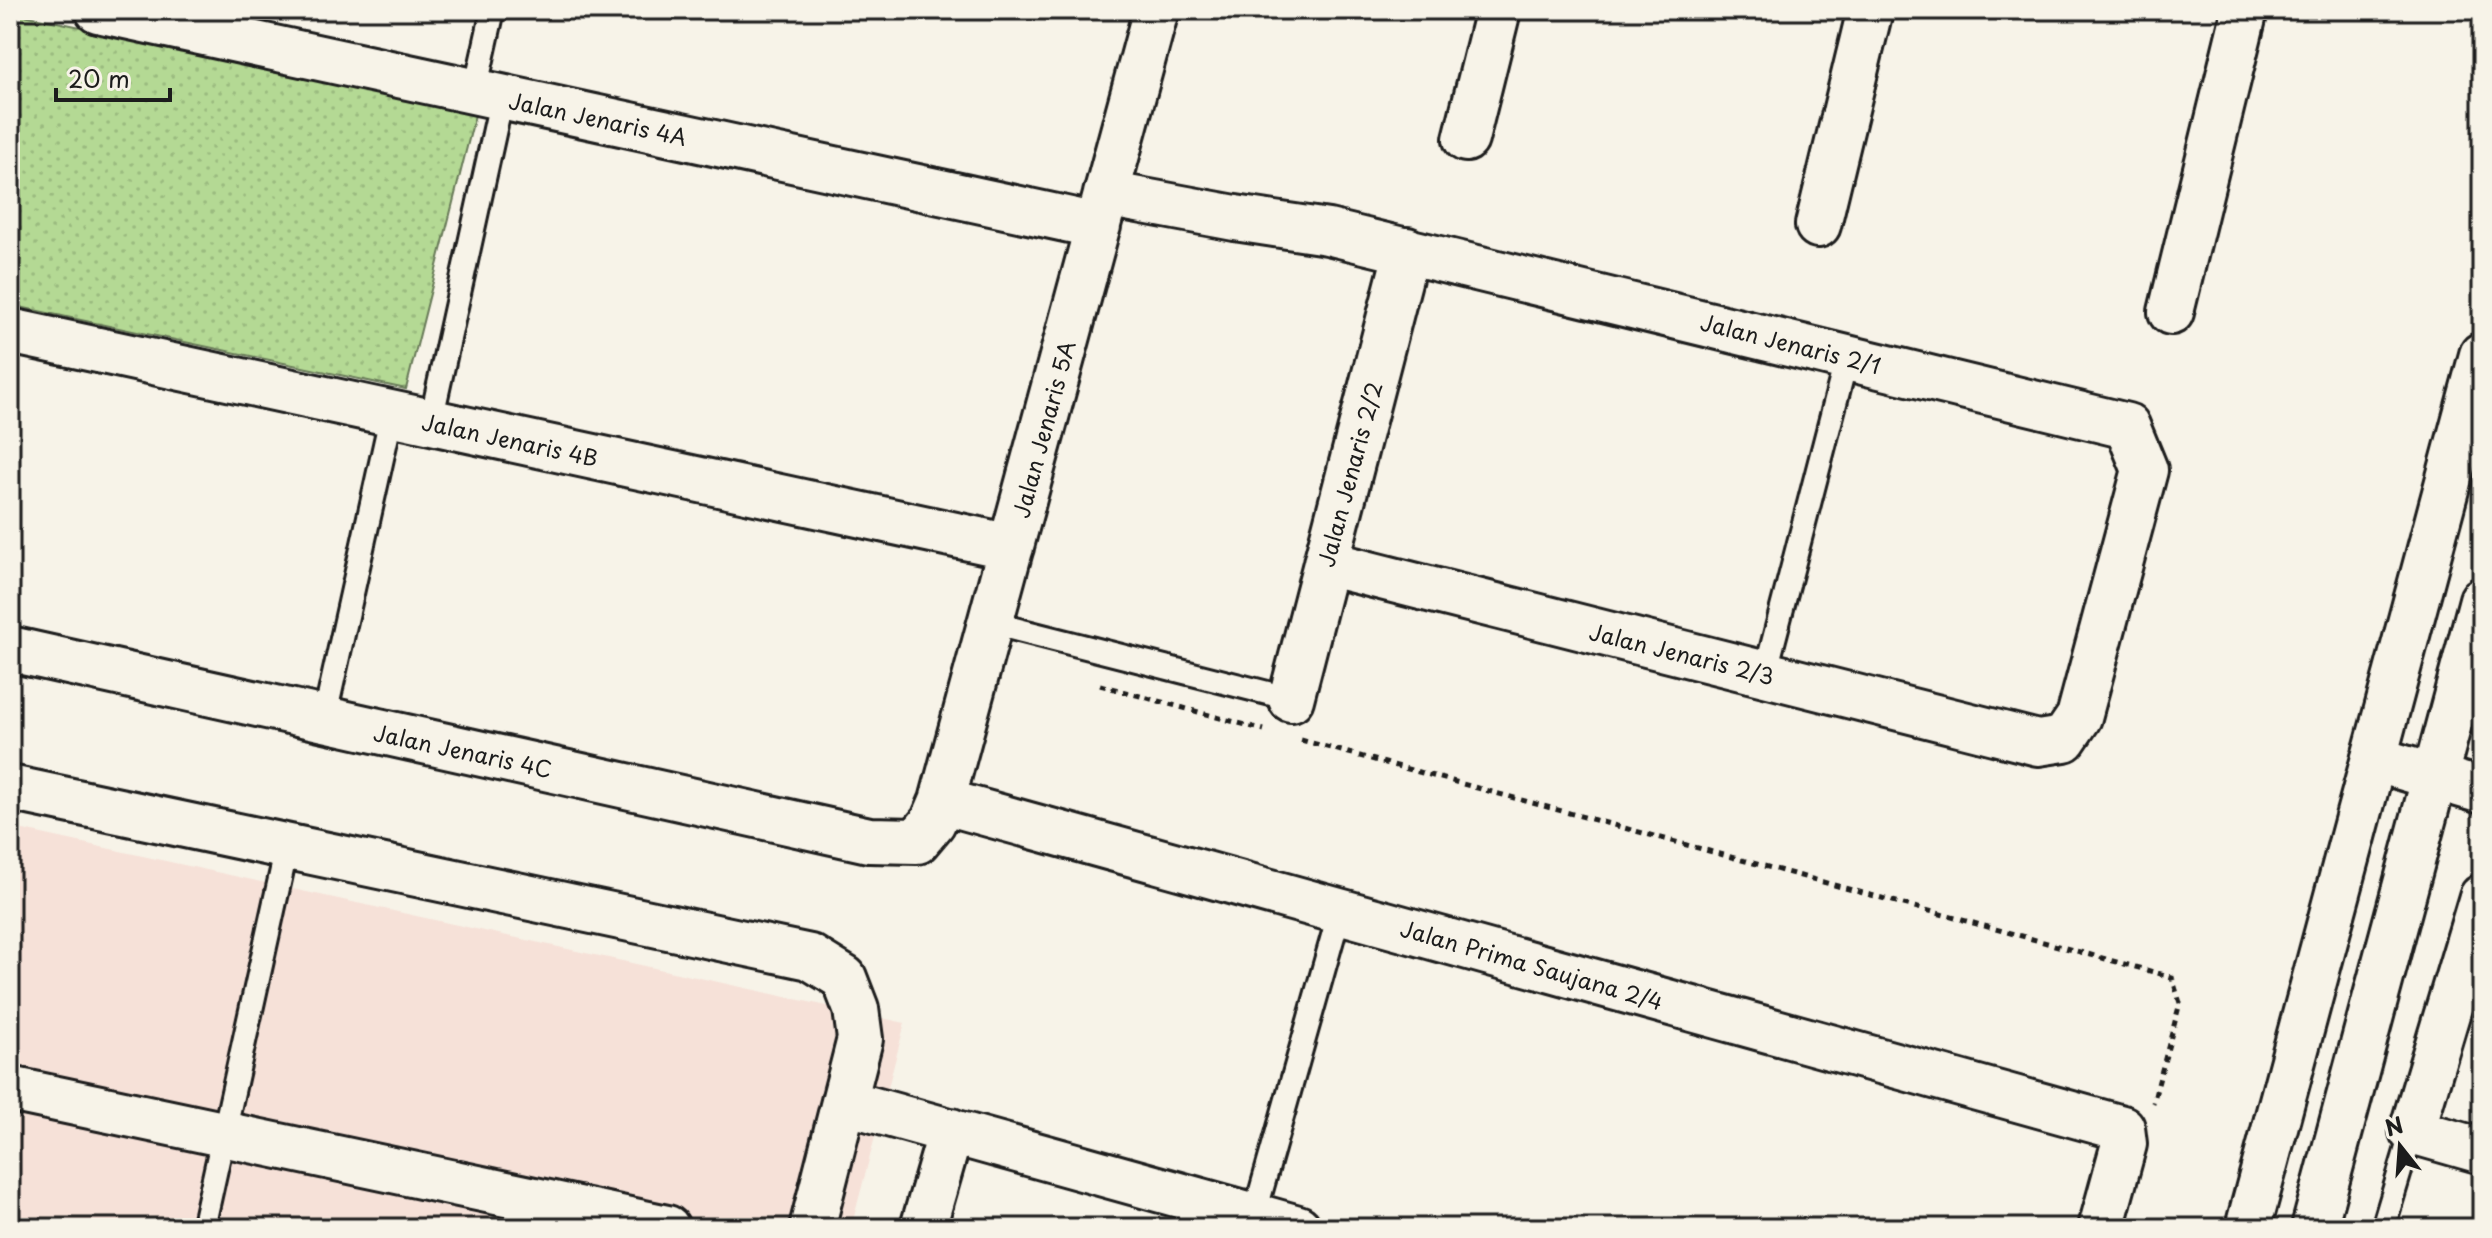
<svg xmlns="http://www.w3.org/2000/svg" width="2492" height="1238" viewBox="0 0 2492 1238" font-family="'Playpen Sans',sans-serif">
<defs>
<pattern id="grass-dots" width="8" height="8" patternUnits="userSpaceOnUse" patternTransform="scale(2)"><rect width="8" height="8" fill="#b4d994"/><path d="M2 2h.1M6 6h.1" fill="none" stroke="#9aba7f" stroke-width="1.8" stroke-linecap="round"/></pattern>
</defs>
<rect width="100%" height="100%" fill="#f7f3e8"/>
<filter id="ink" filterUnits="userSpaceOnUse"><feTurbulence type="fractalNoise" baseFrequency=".0125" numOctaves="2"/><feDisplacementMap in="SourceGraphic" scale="16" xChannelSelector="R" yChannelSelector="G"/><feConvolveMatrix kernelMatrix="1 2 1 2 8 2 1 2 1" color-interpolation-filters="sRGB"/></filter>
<g filter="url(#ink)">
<!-- built -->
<path fill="#f6e1d8" d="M10 827 905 1023 851 1228H10Z"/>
<!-- grass -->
<path fill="url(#grass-dots)" stroke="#687a58" stroke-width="2" d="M10 12 476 111 406 389 10 305Z"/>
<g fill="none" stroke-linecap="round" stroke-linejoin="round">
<!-- lane casing -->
<g stroke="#1c1c1c" stroke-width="28">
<path id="lane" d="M475 91 493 10
M431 421 502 97
M991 623 1291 699
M1765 674 1847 357
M324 720 392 413
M1254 1216 1340 911
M203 1228 287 847
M2383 1228 2412 1131"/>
</g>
<!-- street casing -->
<g stroke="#1c1c1c" stroke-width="50">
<path id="street" d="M98 10 1098 226
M1466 139 1498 10
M1106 194 1235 218 1328 232 2127 426 2145 470 2079 717 2064 739 2038 743 1326 563
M1818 225 1870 10
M2171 312 2245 10
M10 331 1011 547
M10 649 869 840 917 841 933 822 942 801 1156 10
M1291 699 1407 250
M2374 759 2482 791
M10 788 810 957 844 978 856 1009 860 1039 812 1228
M942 801 2122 1128 2124 1144 2101 1228
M2482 897 2412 1131 2482 1151
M10 1089 667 1228
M845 1102 1298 1228
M923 1228 951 1131"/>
</g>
<!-- secondary casing -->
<g stroke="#1c1c1c" stroke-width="50">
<path id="secondary" d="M2248 1228 2482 355
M2314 1228 2482 600"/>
</g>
<!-- path -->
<path stroke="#1c1c1c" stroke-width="5" stroke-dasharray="6 6" stroke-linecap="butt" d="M1100 685 1264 730
M1301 740 2172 977 2180 1003 2153 1103"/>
<!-- lane -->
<use href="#lane" stroke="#f7f3e8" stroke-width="22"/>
<!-- street -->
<use href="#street" stroke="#f7f3e8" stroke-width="44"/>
<!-- secondary -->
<use href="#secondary" stroke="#f7f3e8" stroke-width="44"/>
</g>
</g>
<g text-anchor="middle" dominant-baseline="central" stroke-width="7" stroke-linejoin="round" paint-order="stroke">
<!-- street labels -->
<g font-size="22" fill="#1c1c1c" stroke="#f7f3e8">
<text transform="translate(598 118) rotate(12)">Jalan Jenaris 4A</text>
<text transform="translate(1791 343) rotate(14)">Jalan Jenaris 2/1</text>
<text transform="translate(1043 429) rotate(-75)">Jalan Jenaris 5A</text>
<text transform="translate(510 439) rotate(12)">Jalan Jenaris 4B</text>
<text transform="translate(1349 474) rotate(-75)">Jalan Jenaris 2/2</text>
<text transform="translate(1682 653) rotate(14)">Jalan Jenaris 2/3</text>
<text transform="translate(463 750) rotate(12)">Jalan Jenaris 4C</text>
<text transform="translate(1532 964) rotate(16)">Jalan Prima Saujana 2/4</text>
</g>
</g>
<!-- margin -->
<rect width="2492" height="1238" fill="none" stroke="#f7f3e8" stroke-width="40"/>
<rect x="20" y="20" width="2452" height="1198" fill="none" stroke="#1c1c1c" stroke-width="3" filter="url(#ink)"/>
<!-- north arrow -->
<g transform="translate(2400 1146) rotate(343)" stroke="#f7f3e8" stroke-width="6" paint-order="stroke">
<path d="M0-6L14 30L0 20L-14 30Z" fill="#1c1c1c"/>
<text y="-12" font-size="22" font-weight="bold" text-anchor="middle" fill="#1c1c1c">N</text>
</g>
<!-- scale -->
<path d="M56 88v12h114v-12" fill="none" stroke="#1c1c1c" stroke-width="4"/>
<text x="68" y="88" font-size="24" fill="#1c1c1c" stroke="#f7f3e8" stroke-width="6" paint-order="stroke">20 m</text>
</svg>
